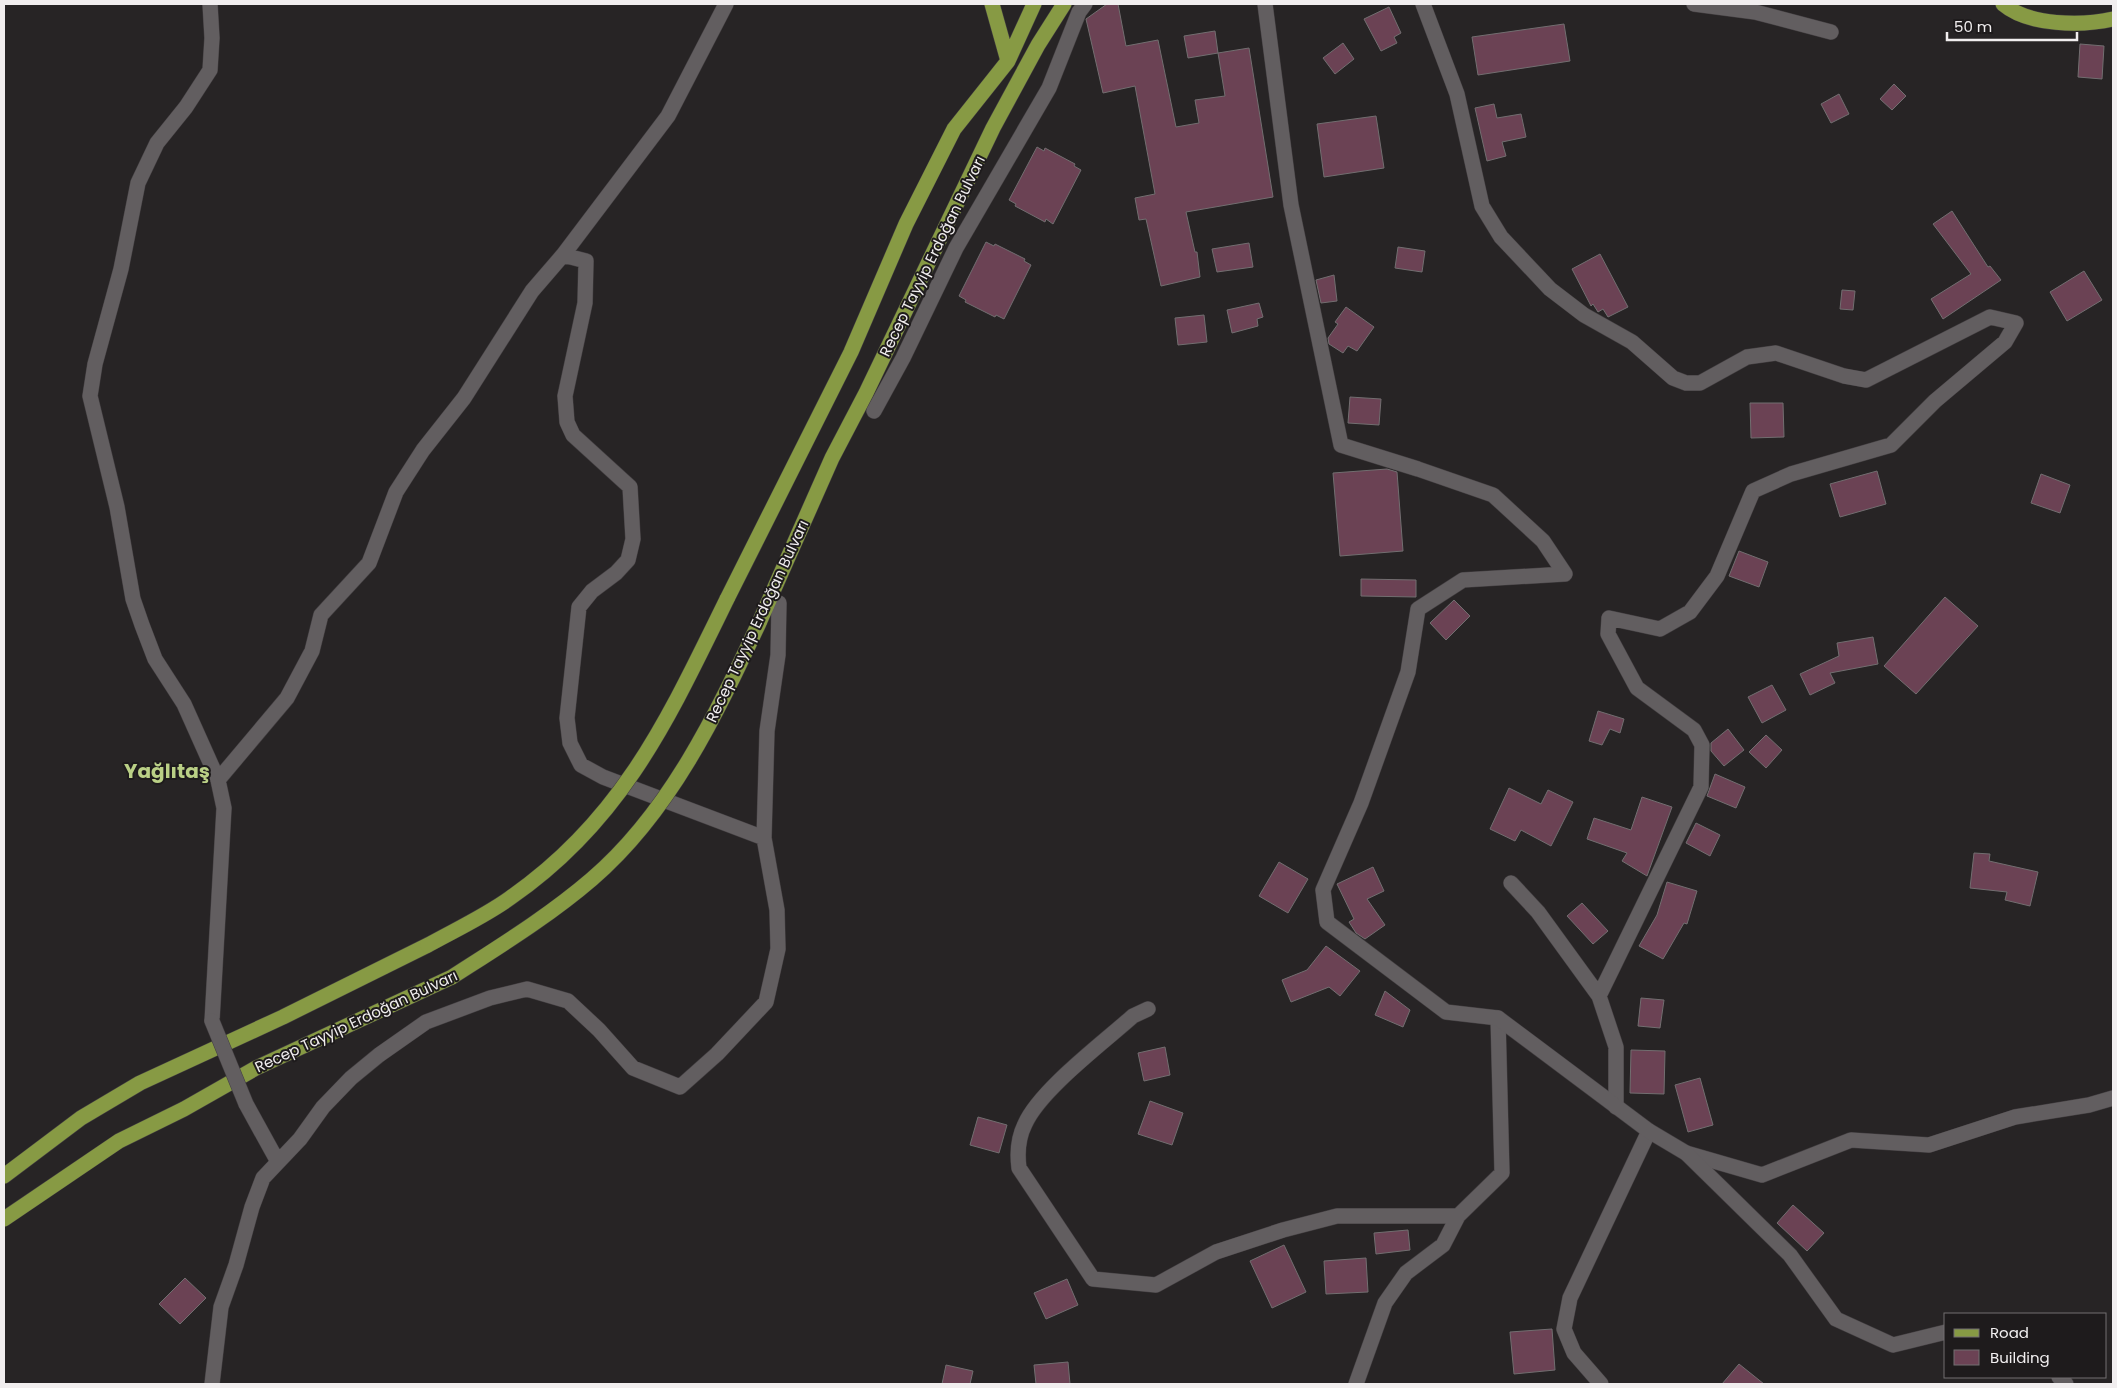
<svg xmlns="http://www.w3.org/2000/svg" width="2117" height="1388" viewBox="0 0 2117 1388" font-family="Poppins,sans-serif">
<rect width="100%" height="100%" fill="#272425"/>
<!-- building -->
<path fill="#6b4254" stroke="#726e70" d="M1107 4H1118L1126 46 1158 40 1176 127 1199 123 1195 100 1225 96 1218 53 1249 48 1273 197 1186 212 1195 252H1197L1200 277 1161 286 1146 219 1139 220 1135 198 1155 194 1135 86 1103 93 1086 19Z
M1389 7 1401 33 1394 37 1397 43 1381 51 1364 19Z
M1564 24 1570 61 1478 75 1472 37Z
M1215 31 1218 53 1188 58 1184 36Z
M1343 43 1354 59 1335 74 1323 58Z
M2080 44 2104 46 2102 79 2078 77Z
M1894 84 1906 96 1892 110 1880 99Z
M1839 94 1849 114 1831 123 1821 104Z
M1494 104 1497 118 1521 114 1526 137 1502 142 1506 156 1487 161 1475 108Z
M1376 116 1384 168 1324 177 1317 124Z
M1037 147 1044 151 1045 148 1075 164 1074 166 1081 170 1053 224 1046 219 1045 222 1015 206 1016 204 1009 200Z
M1952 211 1988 267 1990 266 2001 280 1943 319 1931 299 1971 274 1933 224Z
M986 242 994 246 995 244 1025 259 1024 261 1031 265 1004 319 996 315 995 317 965 302 966 300 959 296Z
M1249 243 1253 267 1217 272 1212 249Z
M1398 247 1425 251 1422 272 1395 268Z
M1600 254 1628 307 1608 317 1603 309 1598 312 1593 304 1591 306 1572 269Z
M2084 271 2102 300 2067 321 2050 292Z
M1334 275 1337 301 1321 303 1316 280Z
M1842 290 1855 291 1853 310 1840 309Z
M1259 303 1263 317 1257 319 1258 326 1232 333 1227 310Z
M1346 307 1374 327 1357 351 1348 346 1343 353 1329 344 1328 338 1338 324 1335 322Z
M1204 315 1207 342 1178 345 1175 318Z
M1350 397 1381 399 1379 425 1348 423Z
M1750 403H1783L1784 437 1751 438Z
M1387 469 1397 472 1403 551 1340 556 1333 473Z
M1877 471 1886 504 1840 517 1830 484Z
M2041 474 2070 485 2060 513 2031 503Z
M1739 551 1768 562 1759 587 1729 576Z
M1361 579 1416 580V597L1361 596Z
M1945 597 1978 626 1916 694 1884 666Z
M1454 600 1470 616 1446 640 1430 623Z
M1873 637 1878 664 1830 673 1835 683 1810 695 1800 674 1839 656 1837 643Z
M1772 685 1786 710 1762 723 1748 697Z
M1598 711 1624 719 1620 733 1610 729 1602 745 1589 741Z
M1728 729 1744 750 1724 766 1711 751V743Z
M1766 735 1782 750 1766 768 1749 752Z
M1715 774 1745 787 1736 808 1707 796Z
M1509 788 1541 804 1548 790 1573 802 1551 846 1521 830 1515 841 1490 829Z
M1642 797 1672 807 1647 876 1622 861 1627 853 1587 839 1594 818 1631 830Z
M1696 823 1720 835 1710 856 1686 843Z
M1974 853 1990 854 1989 861 2038 872 2030 906 2005 900 2007 892 1970 888Z
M1279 862 1308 879 1288 913 1259 896Z
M1373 867 1384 891 1367 899 1385 925 1365 939 1356 933 1349 922 1354 919 1337 884Z
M1667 882 1697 891 1687 924 1684 923 1663 959 1639 946 1657 915Z
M1582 903 1608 931 1593 944 1567 916Z
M1326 946 1360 971 1340 996 1329 987 1291 1002 1282 980 1307 970Z
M1385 991 1410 1010 1403 1027 1375 1015Z
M1641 998 1664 1000 1660 1028 1638 1026Z
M1165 1047 1170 1075 1144 1081 1138 1053Z
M1631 1050 1665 1051 1664 1094 1630 1093Z
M1700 1078 1713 1125 1688 1132 1675 1085Z
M1150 1101 1183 1113 1172 1145 1138 1134Z
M978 1117 1007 1125 999 1153 970 1145Z
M1793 1205 1824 1233 1807 1251 1777 1223Z
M1408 1230 1410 1250 1376 1254 1374 1233Z
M1284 1245 1306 1292 1272 1308 1250 1261Z
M1366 1258 1368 1292 1326 1294 1324 1261Z
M185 1278 206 1298 180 1324 159 1304Z
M1067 1279 1078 1305 1046 1319 1034 1293Z
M1552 1329 1555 1370 1514 1374 1510 1332Z
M1068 1362 1070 1384H1036L1034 1365Z
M1739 1364 1764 1384H1722Z
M946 1365 973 1371 970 1384H942Z"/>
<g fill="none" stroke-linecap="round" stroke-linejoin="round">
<!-- street casing -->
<g stroke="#423e40" stroke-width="16">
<path id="street" d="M210 4 212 38 210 70 186 107 157 143 138 183 121 269 95 364 90 396 117 507 133 599 142 625 155 659 184 704 218 780 287 698 312 651 321 615 369 563 396 492 423 450 464 398 532 291 563 255 586 261 585 303 565 396 567 422 573 435 630 487 633 539 628 560 616 573 592 591 579 607 567 718 570 743 581 765 603 777 764 838
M1423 4 1457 94 1482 206 1501 237 1550 289 1584 315 1632 342 1673 378 1686 383H1700L1747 357 1776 353 1844 376 1866 380 1990 317 2016 323 2005 342 1935 401 1891 445 1791 474 1753 491 1717 576 1690 612 1660 629 1609 618 1608 634 1637 688 1694 730 1702 745 1701 787 1599 996
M1694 4 1755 12 1831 32
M563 255 668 116 726 4
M874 411 903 358 956 248 1049 88 1079 12 1085 4
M1511 883 1538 912 1599 996 1616 1047V1107
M1148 1009 1133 1016C1104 1042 1040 1090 1025 1124 1018 1138 1017 1153 1019 1168L1093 1279 1156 1285 1216 1252 1283 1230 1337 1216H1458
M212 1021 224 808 218 780
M246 1104 278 1162
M1686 1153 1762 1175 1851 1140 1929 1145 2015 1117 2089 1105 2113 1098
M212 1384 221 1307 236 1265 252 1207 263 1178 300 1139 323 1107 351 1078 379 1055 426 1022 490 998 527 989 568 1001 599 1030 633 1068 680 1087 717 1054 766 1002 778 949 777 910 764 838 767 731 778 655 779 603
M1356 1384 1385 1303 1406 1273 1443 1245 1458 1216 1502 1173 1498 1018
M1601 1384 1574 1353 1564 1329 1570 1298 1649 1131"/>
</g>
<!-- secondary casing -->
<g stroke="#423e40" stroke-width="16">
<path id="secondary" d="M1265 4 1291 205 1341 445 1418 469 1493 495 1543 541 1565 574 1463 580 1418 609 1408 672 1361 803 1323 890 1327 922 1446 1012 1498 1018 1649 1131 1686 1153 1790 1255 1836 1319 1893 1345 1946 1332
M2059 1377 2066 1384"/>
</g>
<!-- primary casing -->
<g stroke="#423e40" stroke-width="16">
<path id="primary" d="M992 4 1008 61
M2003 4C2029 26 2082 26 2113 19
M727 599 851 352 906 224 954 129 1008 61 1034 4
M759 623 832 458 866 393 993 128 1038 45 1064 4
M4 1176 81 1118 140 1083 283 1017 428 945
M4 1219 119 1141 184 1109 256 1068 452 977"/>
</g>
<!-- street -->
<use href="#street" stroke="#625e60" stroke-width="15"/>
<!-- secondary -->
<use href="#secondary" stroke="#625e60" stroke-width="15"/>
<!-- primary -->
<use href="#primary" stroke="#879a44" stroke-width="15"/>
<!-- street-bridge casing -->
<g stroke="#423e40" stroke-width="16" stroke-linecap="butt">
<path id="street-bridge" d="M212 1021 246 1104"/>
</g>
<!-- primary-bridge casing -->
<g stroke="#423e40" stroke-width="16" stroke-linecap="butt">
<path id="primary-bridge" d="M428 945C455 930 485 916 510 898 623 820 669 717 727 599
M452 977C500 946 549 916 592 879 670 812 716 715 759 623"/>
</g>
<!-- street-bridge -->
<use href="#street-bridge" stroke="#625e60" stroke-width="15"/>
<!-- primary-bridge -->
<use href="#primary-bridge" stroke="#879a44" stroke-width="15"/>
</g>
<g text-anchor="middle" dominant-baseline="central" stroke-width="4" stroke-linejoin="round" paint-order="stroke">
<!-- street labels -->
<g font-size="15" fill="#f1eeef" stroke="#1e1b1c">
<text transform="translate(932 256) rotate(-64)">Recep Tayyip Erdoğan Bulvarı</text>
<text transform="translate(757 621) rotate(-65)">Recep Tayyip Erdoğan Bulvarı</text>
<text transform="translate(356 1021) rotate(-25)">Recep Tayyip Erdoğan Bulvarı</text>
</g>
<!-- district labels -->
<g font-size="20" font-weight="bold" fill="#bad086" stroke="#1e1b1c">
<text x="167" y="771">Yağlıtaş</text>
</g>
</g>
<!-- border -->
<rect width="2117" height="1388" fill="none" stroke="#f1eeef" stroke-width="10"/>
<!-- legend -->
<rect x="1944" y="1313" width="162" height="65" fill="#1e1b1c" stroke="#726f70"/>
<rect x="1954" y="1329" width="25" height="8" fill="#879a44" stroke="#726f70"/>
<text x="1990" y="1338" font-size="15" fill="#f1eeef">Road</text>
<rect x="1954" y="1350" width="25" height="15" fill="#6b4254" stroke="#726f70"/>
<text x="1990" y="1363" font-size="15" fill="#f1eeef">Building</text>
<!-- scale -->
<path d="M1947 32v8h130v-8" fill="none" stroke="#f1eeef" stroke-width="2.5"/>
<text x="1954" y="32" font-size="15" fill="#f1eeef" stroke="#1e1b1c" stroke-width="4" paint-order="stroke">50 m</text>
</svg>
